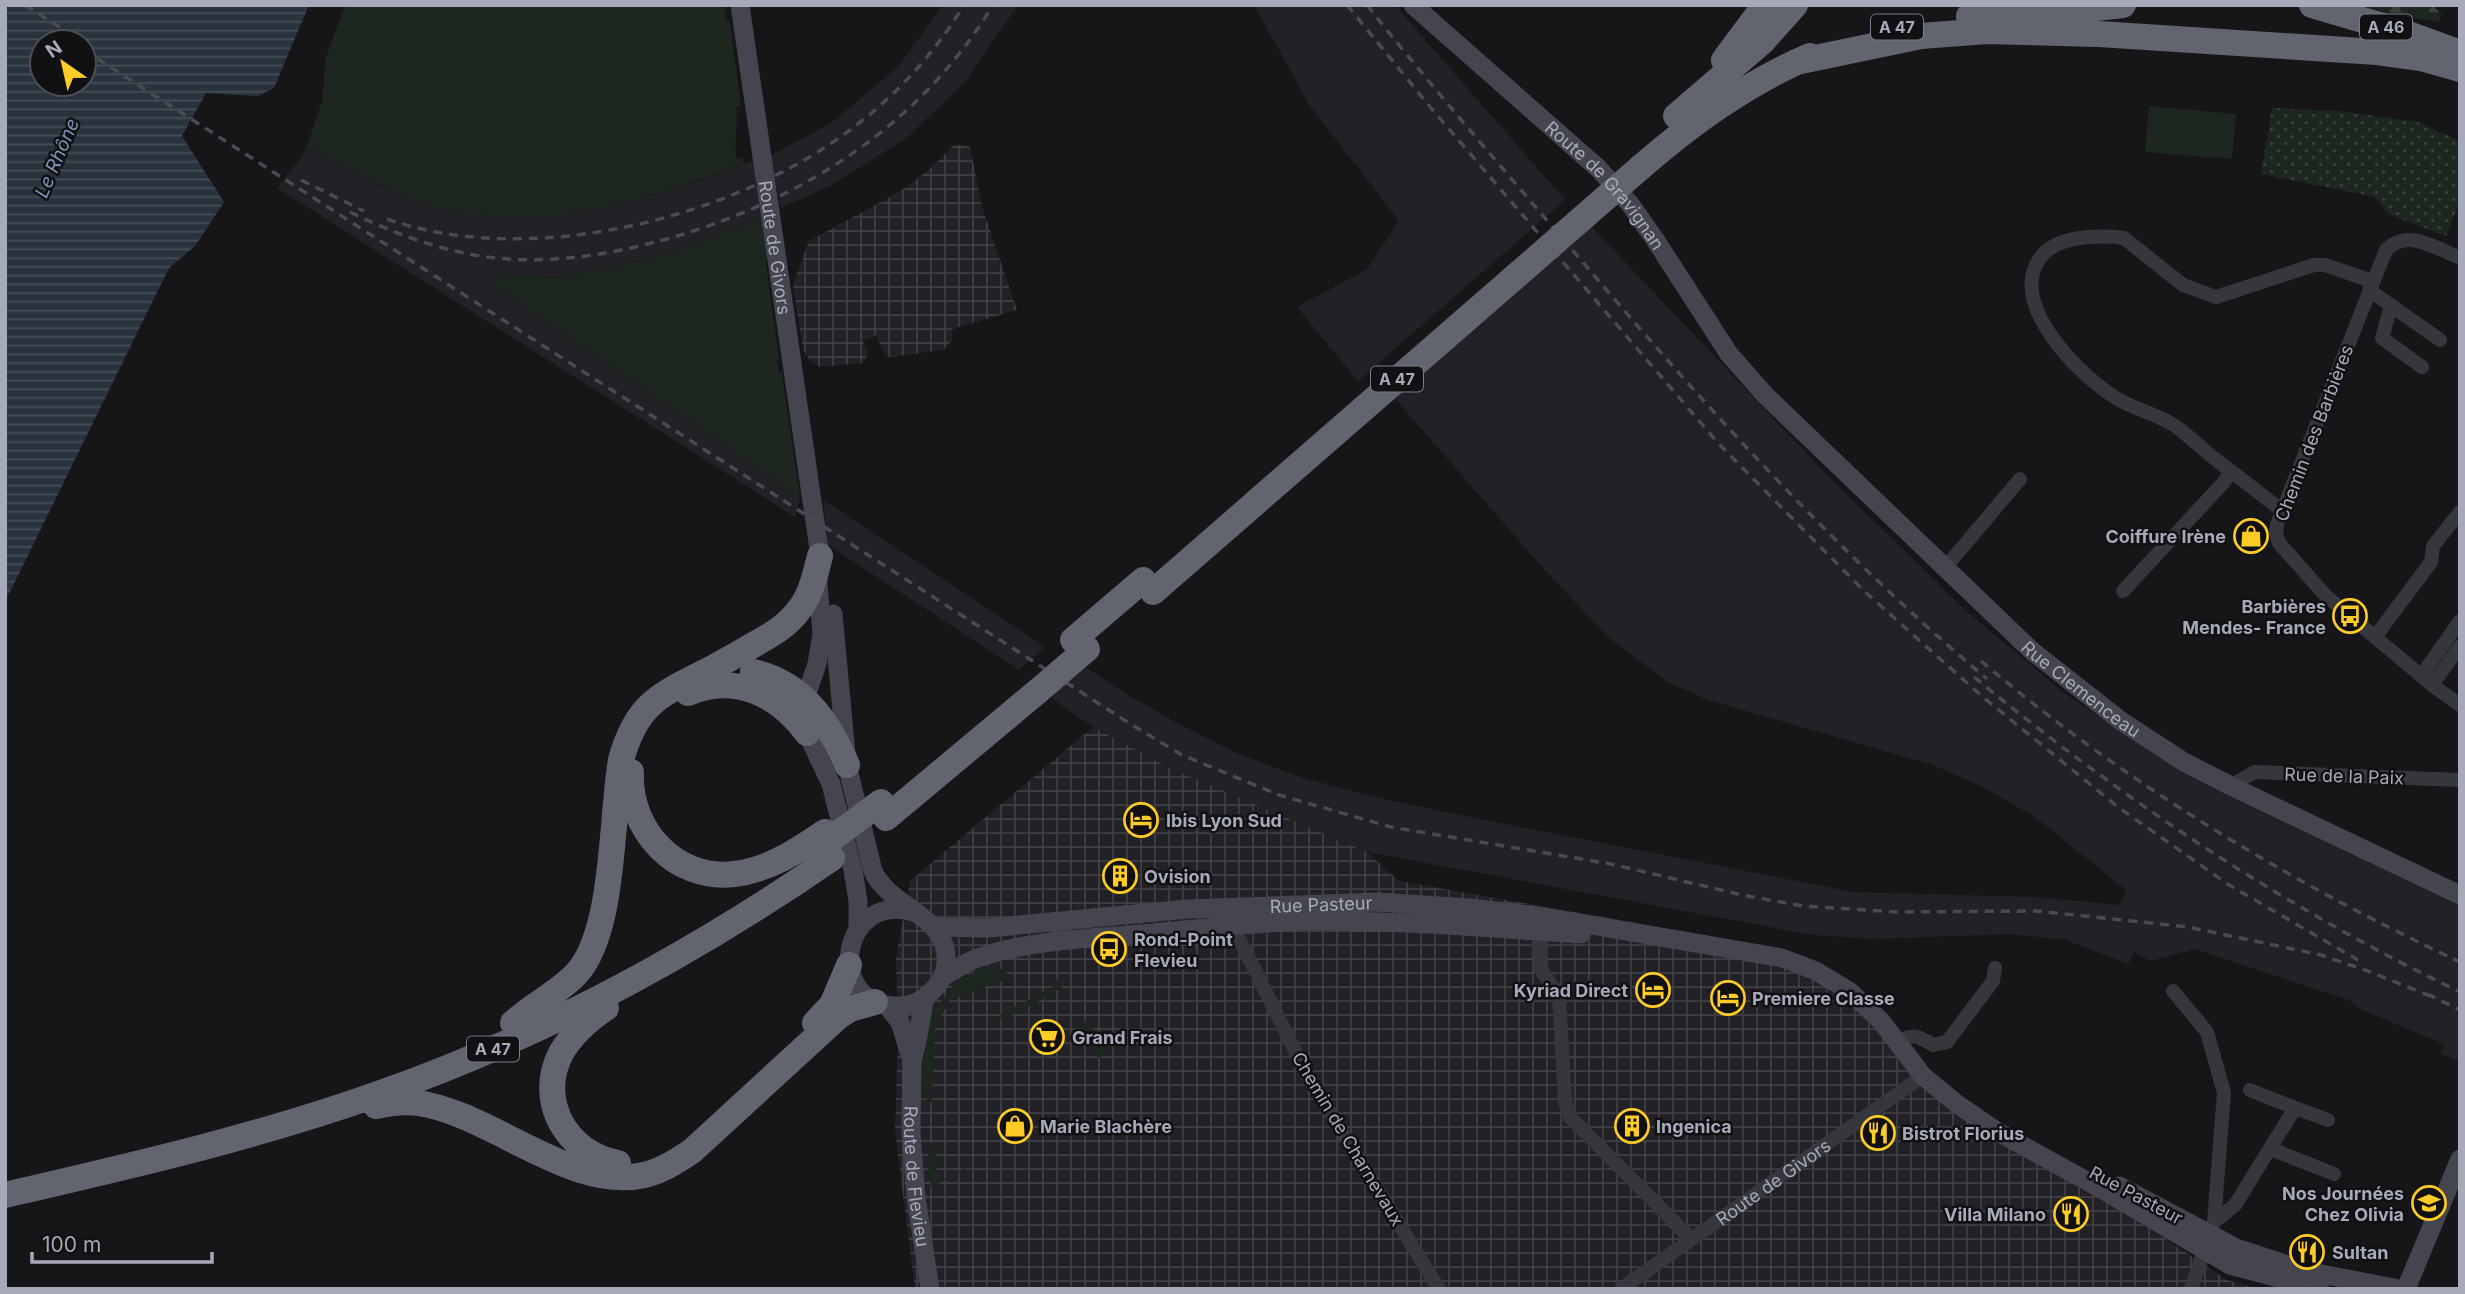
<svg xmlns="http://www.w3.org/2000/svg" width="2465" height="1294" viewBox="0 0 2465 1294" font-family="Inter,sans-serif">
<defs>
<pattern id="industrial-grid" width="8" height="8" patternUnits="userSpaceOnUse" patternTransform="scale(1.75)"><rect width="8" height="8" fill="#222125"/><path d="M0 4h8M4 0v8" fill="none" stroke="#3f3f43"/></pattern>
<pattern id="forest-firs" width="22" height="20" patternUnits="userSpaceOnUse" patternTransform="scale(1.75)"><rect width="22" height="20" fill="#1d261f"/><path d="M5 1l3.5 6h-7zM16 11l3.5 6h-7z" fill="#3b433d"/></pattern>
<pattern id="garden-dots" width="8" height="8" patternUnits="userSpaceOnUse" patternTransform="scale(1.75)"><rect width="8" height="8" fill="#1d261f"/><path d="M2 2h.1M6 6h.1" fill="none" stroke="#3b433d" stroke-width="1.8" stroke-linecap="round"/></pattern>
<pattern id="water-rules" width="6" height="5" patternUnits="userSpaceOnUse" patternTransform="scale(1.75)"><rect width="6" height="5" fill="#2a333d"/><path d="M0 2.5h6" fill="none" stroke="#464e57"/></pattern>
</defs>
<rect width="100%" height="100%" fill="#161618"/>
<!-- built -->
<path fill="#222125" d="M943 5H1018L967 79 907 138 830 186 781 208 770 156 831 123 898 67Z
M1254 5H1395L1565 200 1358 381 1297 307 1367 269 1399 221 1310 106Z
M307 146 381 186 483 216H532L589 209 642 198 695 182 755 160 763 216 698 244 623 265 554 278 500 274 494 285 800 497 795 517 277 188 304 154Z
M1589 224 1827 475 1963 608 2064 693 2172 764 2410 878 2460 906V1061L2441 1054 2444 1044 2362 1010 2349 1000 2195 949 2150 961 2135 952 2128 964 2066 940 2011 934 1874 939 1813 935 1367 852 1170 768 1093 727 1050 697 1084 666 1133 698 1181 725 1234 752 1300 777 1375 797 1455 814 1853 892 2034 897 2120 905 2126 890 2035 817 1983 787 1933 765 1705 699 1666 681 1608 637 1543 568 1392 395Z
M823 500H824L1045 647 1019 670 828 545Z"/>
<!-- industrial -->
<path fill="url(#industrial-grid)" d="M955 144 970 147 982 207 1017 310 952 329V341L943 350 890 357 885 355 876 335 863 341 868 354 863 363 820 367 810 360 803 350 793 285 809 241 901 191 930 169Z
M1093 727 1170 768 1367 852 1399 881 1772 947 1840 982 1911 1074 2117 1206 2227 1280 2259 1289H915L895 1130 898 1033 896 957 910 881Z"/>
<!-- green -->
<path fill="#1d261f" d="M345 5H724L726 19 730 22 741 106 736 107C739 124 733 141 737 159L742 158 744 163C647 201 531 237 427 204 385 190 347 167 307 146L322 101 326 57Z
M2149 106 2236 114 2232 159 2145 152Z
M763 216 768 247 766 264 779 358 777 361 778 371 782 373 800 497 494 285 500 274 554 278 623 265 698 244Z
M988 966 1000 969 1014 977 950 1000 935 1027 932 1102 921 1097 923 1026 928 1011 933 1012 958 980Z
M1055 976 1062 988 1002 1021 1000 1015 1056 985 1052 977Z
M1088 1020 1106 1054 1098 1058 1079 1024Z
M930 1142 936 1147 935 1166 943 1180 1009 1145 931 1188 928 1162Z"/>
<!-- forest -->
<path fill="url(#forest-firs)" d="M2362 5H2432L2442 15 2438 22 2394 15Z"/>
<!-- garden -->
<path fill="url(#garden-dots)" d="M2272 108 2338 111 2418 122 2460 141V201L2446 236 2388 214 2375 197 2261 174Z"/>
<!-- water -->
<path fill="url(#water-rules)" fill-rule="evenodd" d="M10 5H309L274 88 258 96 206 93 182 136 224 202 195 246 169 268 5 602V12ZM84 42V84H42V42Z"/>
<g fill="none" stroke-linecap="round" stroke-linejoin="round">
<!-- street -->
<g stroke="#36373d" stroke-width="14">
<path d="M2460 258C2435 248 2408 228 2386 250L2277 524 2276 533 2279 543 2325 595 2432 685 2460 705"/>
<path d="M2369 290 2440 340"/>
<path d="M2391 306 2382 338 2422 367"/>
<path d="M2282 511C2260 493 2237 476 2215 459 2201 448 2188 435 2174 425 2156 414 2134 409 2116 398 2079 375 2007 304 2040 258 2056 235 2098 235 2124 238L2183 285 2216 297 2314 265H2325L2372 281"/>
<path d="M1945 568 2020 479"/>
<path d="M2123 591 2224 482 2231 471"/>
<path d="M2375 637 2431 562 2433 546 2460 512"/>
<path d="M2421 676 2460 621"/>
<path d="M2432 685 2460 646"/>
<path d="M2233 787 2237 782 2255 772 2460 780"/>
<path d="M1232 917 1233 926 1307 1075 1439 1289"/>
<path d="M1539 923 1541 970 1559 995 1565 1102 1570 1117 1691 1239"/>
<path d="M2173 991 2207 1032 2224 1093 2214 1222"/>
<path d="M1899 1042C1912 1032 1920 1037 1933 1045L1947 1042 1993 981 1995 968"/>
<path d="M2295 1108 2328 1120"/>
<path d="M2271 1149 2334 1174"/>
<path id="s1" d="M1621 1289 1923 1076"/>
<path d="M2191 1289 2214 1222 2235 1205 2295 1108 2250 1090"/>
</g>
<!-- secondary -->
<g stroke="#44454e" stroke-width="19">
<path id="s2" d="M740 5 820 556 818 584 822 634 817 664 807 693V733L831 784 853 870 858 901V929"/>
<path id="s3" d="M1413 5 1599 169 1630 204 1656 241 1729 354 1765 395 2032 651 2121 721 2184 762 2233 787 2460 895"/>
<path d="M833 614 847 765 873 871C890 909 950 915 946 963 945 974 940 984 932 991 922 1002 908 1007 894 1006 824 1002 841 891 914 912"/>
<path id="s4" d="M935 927 988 928 1187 909 1378 902 1469 908 1539 916 1782 958 1816 971 1849 991 1881 1021 1923 1076 1957 1104 1998 1132 2105 1191 2230 1265 2320 1289"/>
<path d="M942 977C953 971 963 964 975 959 1022 941 1091 938 1142 934 1197 929 1251 923 1306 921 1398 920 1489 928 1581 934"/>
<path id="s5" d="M887 1006 900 1022 912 1061 911 1134 916 1197 930 1289"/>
<path d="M912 1060C919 1040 920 1019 925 998"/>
<path d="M2119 1186 2236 1248 2306 1271 2399 1289"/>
<path d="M2406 1289 2460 1159"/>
</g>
<!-- highway -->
<path stroke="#62646f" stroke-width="26" d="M2312 5 2400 31 2460 53
M2025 12 2069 11 2123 5
M1969 16 2043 5
M1724 60 1765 5
M1796 62 1921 36 1987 31 2099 34 2377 52 2421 58 2460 69
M1676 116 1762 42 1795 5
M1641 167C1693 122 1747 83 1810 56
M1073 640 1143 580
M753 672C802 683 829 722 847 765
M688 693C735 673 778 694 807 733
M631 772C628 828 674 881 734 874 769 870 797 851 825 832
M886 818 1038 691
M606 1008C588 1020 572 1034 561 1053 536 1101 567 1154 618 1163
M513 1023C533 1004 559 993 577 973 615 931 611 817 621 760 636 706 657 696 703 673 721 664 738 654 755 644 771 635 787 626 798 611 811 596 815 575 820 556
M815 1023 832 1005 849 965
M376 1106C390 1103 404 1101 418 1103 490 1113 572 1192 644 1175 662 1171 677 1161 692 1151L839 1016 850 1009 875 1002
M5 1195C130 1166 257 1137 378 1094 540 1037 690 956 832 858"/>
<!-- rail -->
<path stroke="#494a53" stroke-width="3.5" stroke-dasharray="9 7" stroke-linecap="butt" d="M25 5 83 42
M1347 5 1431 108 1718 443 1864 591 1984 698 2118 807 2229 885 2358 960
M1367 5C1434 90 1505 171 1575 253 1704 405 1834 550 1987 679
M84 50 1132 725 1182 755 1279 795 1391 827 1611 864 1742 895 1803 906 1896 912 2037 911 2188 927 2321 955 2368 971 2435 998
M301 180 364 211
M350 212C391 232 435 249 480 256 546 266 611 255 674 237 806 198 921 124 993 5
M387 219C530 269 731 219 850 130 896 96 934 54 964 5
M1981 661C2125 783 2289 882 2460 962
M1974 677C2123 800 2285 908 2460 992
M2427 994 2460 1010"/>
<!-- highway-bridge -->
<path stroke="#62646f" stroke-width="26" d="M1153 592 1641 167
M1038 691 1087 649
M827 842 881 802"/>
</g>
<!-- icons -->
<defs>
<g id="shop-ring" transform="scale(1.75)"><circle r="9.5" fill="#111113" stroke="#ffcc27" stroke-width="1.5"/><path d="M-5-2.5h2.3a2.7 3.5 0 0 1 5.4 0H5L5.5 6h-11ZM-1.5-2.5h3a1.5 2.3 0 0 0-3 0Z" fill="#ffcc27"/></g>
<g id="bus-ring" transform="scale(1.75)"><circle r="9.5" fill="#111113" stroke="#ffcc27" stroke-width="1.5"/><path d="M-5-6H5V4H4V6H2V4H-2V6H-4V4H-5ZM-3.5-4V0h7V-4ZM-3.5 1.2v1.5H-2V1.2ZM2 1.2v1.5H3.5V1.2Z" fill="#ffcc27"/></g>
<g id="hotel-ring" transform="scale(1.75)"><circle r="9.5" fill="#111113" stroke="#ffcc27" stroke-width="1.5"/><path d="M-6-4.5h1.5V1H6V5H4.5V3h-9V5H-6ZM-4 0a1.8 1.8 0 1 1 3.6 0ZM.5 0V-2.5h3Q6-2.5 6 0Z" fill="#ffcc27"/></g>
<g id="building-ring" transform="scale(1.75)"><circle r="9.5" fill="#111113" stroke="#ffcc27" stroke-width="1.5"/><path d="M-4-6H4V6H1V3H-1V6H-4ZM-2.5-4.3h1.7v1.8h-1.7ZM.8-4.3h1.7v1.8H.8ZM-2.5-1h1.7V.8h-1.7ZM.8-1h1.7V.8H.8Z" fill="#ffcc27"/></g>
<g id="supermarket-ring" transform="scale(1.75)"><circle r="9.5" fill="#111113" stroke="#ffcc27" stroke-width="1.5"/><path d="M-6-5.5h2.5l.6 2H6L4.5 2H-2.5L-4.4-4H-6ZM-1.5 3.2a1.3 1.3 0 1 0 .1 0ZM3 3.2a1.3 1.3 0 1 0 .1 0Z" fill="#ffcc27"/></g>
<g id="restaurant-ring" transform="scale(1.75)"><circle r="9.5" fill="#111113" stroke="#ffcc27" stroke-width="1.5"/><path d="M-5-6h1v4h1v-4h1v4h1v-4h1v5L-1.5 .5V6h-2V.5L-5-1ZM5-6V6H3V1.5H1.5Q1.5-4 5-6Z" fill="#ffcc27"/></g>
<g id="school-ring" transform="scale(1.75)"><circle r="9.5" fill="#111113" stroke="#ffcc27" stroke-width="1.5"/><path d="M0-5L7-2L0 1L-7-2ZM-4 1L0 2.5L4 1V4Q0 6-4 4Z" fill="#ffcc27"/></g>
</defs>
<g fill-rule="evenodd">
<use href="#shop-ring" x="2251" y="536"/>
<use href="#bus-ring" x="2350" y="616"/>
<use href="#hotel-ring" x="1141" y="820"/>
<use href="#building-ring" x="1120" y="876"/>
<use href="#bus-ring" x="1109" y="949"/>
<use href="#hotel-ring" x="1653" y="990"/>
<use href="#hotel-ring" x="1728" y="998"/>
<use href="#supermarket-ring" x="1047" y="1037"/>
<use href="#shop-ring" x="1015" y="1126"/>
<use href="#building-ring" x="1632" y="1126"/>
<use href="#restaurant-ring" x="1878" y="1133"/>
<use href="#school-ring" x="2429" y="1203"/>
<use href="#restaurant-ring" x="2071" y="1214"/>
<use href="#restaurant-ring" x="2307" y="1252"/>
</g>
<g text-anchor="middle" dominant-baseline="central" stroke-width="5" stroke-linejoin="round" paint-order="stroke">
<!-- shield labels -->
<g fill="#111113" stroke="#797c87" stroke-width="2">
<rect x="1871" y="14.5" width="52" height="25" rx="5"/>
<rect x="2360" y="14.5" width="52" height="25" rx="5"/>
<rect x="1371" y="366.5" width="52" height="25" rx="5"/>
<rect x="467" y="1036.5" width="52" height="25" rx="5"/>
</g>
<g font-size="16" font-weight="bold" fill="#a6aab9">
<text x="1897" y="27">A 47</text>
<text x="2386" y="27">A 46</text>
<text x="1397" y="379">A 47</text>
<text x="493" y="1049">A 47</text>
</g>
<!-- street labels -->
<g font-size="18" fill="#a6aab9" stroke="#111113">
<text stroke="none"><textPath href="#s3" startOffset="264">Route de Gravignan</textPath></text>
<text stroke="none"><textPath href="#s2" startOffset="245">Route de Givors</textPath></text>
<text transform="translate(2314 433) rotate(-69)">Chemin des Barbières</text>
<text stroke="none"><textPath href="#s3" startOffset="961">Rue Clemenceau</textPath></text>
<text transform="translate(2344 776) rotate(2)">Rue de la Paix</text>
<text stroke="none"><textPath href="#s4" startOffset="387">Rue Pasteur</textPath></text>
<text transform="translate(1348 1139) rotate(59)">Chemin de Charnevaux</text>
<text stroke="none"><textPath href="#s5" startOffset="177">Route de Flevieu</textPath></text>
<text stroke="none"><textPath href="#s1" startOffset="186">Route de Givors</textPath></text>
<text transform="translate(2136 1195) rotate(28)">Rue Pasteur</text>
</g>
<!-- poi labels -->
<g font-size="18" font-weight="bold" fill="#a6aab9" stroke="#111113" text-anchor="start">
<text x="2226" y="536" text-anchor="end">Coiffure Irène</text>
<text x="2326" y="606" text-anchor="end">Barbières<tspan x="2326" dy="21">Mendes- France</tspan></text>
<text x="1166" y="820">Ibis Lyon Sud</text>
<text x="1144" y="876">Ovision</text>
<text x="1134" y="939">Rond-Point<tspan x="1134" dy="21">Flevieu</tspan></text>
<text x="1628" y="990" text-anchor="end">Kyriad Direct</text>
<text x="1752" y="998">Premiere Classe</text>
<text x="1072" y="1037">Grand Frais</text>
<text x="1040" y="1126">Marie Blachère</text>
<text x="1656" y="1126">Ingenica</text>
<text x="1902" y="1133">Bistrot Florius</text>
<text x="2404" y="1193" text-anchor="end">Nos Journées<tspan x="2404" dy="21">Chez Olivia</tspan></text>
<text x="2046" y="1214" text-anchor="end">Villa Milano</text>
<text x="2332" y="1252">Sultan</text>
</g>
<!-- water labels -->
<g font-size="19" font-style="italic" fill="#7a94b8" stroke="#111113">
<text transform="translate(57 158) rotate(-67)">Le Rhône</text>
</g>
</g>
<!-- border -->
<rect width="2465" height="1294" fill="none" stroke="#a6aab9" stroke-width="14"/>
<!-- north arrow -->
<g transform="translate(63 63) rotate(326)"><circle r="33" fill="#111113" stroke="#4d4e55" stroke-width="2"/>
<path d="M0-5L12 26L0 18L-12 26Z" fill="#ffcc27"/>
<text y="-10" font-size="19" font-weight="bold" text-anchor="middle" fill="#a6aab9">N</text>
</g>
<!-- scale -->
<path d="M32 1252v10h180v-10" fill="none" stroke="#a6aab9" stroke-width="3.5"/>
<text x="42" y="1252" font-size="21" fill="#a6aab9" stroke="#111113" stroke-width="5" paint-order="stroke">100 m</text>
</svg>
